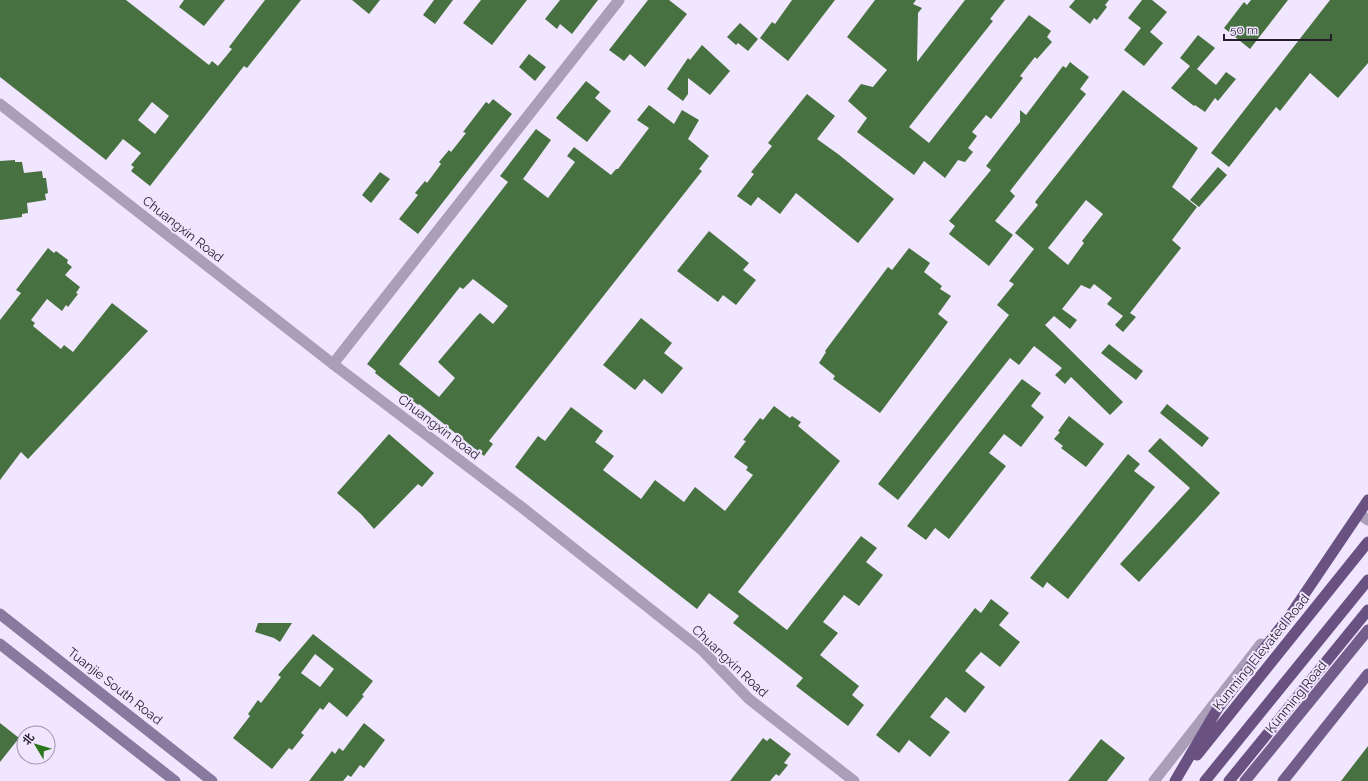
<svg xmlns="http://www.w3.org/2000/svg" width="1368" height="781" viewBox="0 0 1368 781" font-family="Raleway,'Noto Sans SC',sans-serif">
<rect width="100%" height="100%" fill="#f1e6ff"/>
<!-- building -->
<path fill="#487141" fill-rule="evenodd" d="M0 0H126L209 65 212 61 218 66 232 49 229 47 265 0H301L247 68 244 66 150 186 131 171 134 167 131 165 141 153 123 139 106 160 0 77ZM152 102 169 116 155 134 138 120Z
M184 0H225L204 26 179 7Z
M352 0H380L369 14Z
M434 0H453L435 24 423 15Z
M481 0H527L492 45 463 23Z
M560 0H598L572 34 560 24 557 29 545 19Z
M648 0H669L687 14 645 67 630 54 624 61 609 50Z
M792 0H835L788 61 760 38 772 22 775 24Z
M875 0H916L913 4 922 8 918 13 917 62 965 0H1005L990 19 993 21 909 127 929 143 1029 15 1051 31 1047 37 1052 42 1037 59 1035 57 1020 76 1023 78 991 119 986 115 972 132 977 136 968 148 973 152 965 162 958 160 945 178 924 161 914 175 857 132 867 118 848 101 861 84 873 87 887 70 847 37Z
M1075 0H1109L1105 5 1107 7 1097 20 1094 18 1090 24 1069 7Z
M1142 0H1152L1167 12 1150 32 1163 43 1144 66 1124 50 1141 28 1128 18Z
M1251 0H1288L1250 49 1224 28 1244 2 1247 5Z
M1330 0H1368V63L1338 98 1310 73 1280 111 1276 107 1229 167 1211 153Z
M740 23 758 39 748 51 738 43 736 45 727 37Z
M1198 35 1215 48 1197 69 1216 85 1226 72 1236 79 1218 101 1215 98 1205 112 1195 105 1194 106 1171 88 1190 66 1180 58Z
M702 45 730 71 710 95 688 78V94L683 101 667 89 688 58 690 60Z
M529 54 546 67 535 81 519 67Z
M1070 62 1089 77 1080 89 1086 94 1010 191 1015 196 995 221 1013 235 989 266 949 234 955 226 949 221 991 170 986 166 1020 122V110L1026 115 1063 66 1066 68Z
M586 81 600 92 595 98 611 111 587 142 556 118Z
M1123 90 1198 148 1172 187 1197 207 1172 240 1181 248 1130 313 1136 317 1123 332 1115 325 1123 316 1107 304 1112 298 1094 284 1090 289 1081 285 1062 309 1077 320 1070 329 1054 316 1045 325 1123 402 1110 415 1071 377 1065 384 1055 375 1062 368 1034 346 1019 365 1010 358 898 500 878 484 1009 315 997 305 1014 284 1009 281 1034 249 1015 233 1038 205 1035 202ZM1086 200 1103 214 1082 241 1084 243 1068 265 1048 248Z
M807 94 835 116 817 139 838 154 894 199 858 243 796 193 780 214 758 197 751 206 737 196 754 174 751 172 772 146 768 143Z
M493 99 512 114 418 234 399 219 418 195 415 193 425 181 427 183 441 164 439 162 449 150 451 152 466 133 463 132 486 102 489 104Z
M649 105 674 124 682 110 699 120 688 139 709 156 699 169 702 171 489 441 493 444 484 456 419 404 418 405 408 397 407 398 375 373 376 371 367 364 508 182 500 176 536 129 551 140 523 179 548 198 575 162 567 156 574 147 611 175 616 169H618L649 128 637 120ZM473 279 508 306 493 324 480 313 476 317 438 362 455 378 439 397 399 364 460 287 463 289Z
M15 160V162H22L24 173 42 171 43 178H46L48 193 45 194 46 200 27 203 28 213 22 214V217L0 220V161Z
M1218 167 1227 175 1199 207 1190 200Z
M380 172 390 179 371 203 362 195Z
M709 231 749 263 743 270 756 280 736 305 723 295 718 302 677 271Z
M48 248 54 253 56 251 68 260 67 263 72 267 65 275 80 287 76 293 78 294 68 307 66 305 62 311 47 299 31 320 35 323 33 326 61 349 64 345 73 352 112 303 148 331 28 459 21 452 0 480V320L21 293 16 290Z
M909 248 930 263 924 272 942 286 940 289 951 296 938 314 948 322 880 413 833 379 835 376 819 363 826 352 825 351 888 267 892 270Z
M641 318 672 343 664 353 683 368 662 394 644 379 635 390 603 365Z
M1109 344 1143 371 1136 380 1101 353Z
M1022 379 1041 393 1031 406 1044 417 1021 447 1004 434 989 453 1006 466 949 539 935 528 926 540 907 526Z
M1167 404 1209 438 1202 447 1160 413Z
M774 406 790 418 792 416 801 422 798 426 840 461 738 592 787 630 861 536 877 548 866 562 883 575 859 606 844 595 823 622 838 633 820 655 859 686 852 695 864 705 848 726 796 686 803 678 733 623 739 616 709 593 697 609 515 467 538 436 545 441 571 407 603 431 595 442 614 456 603 470 641 499 655 480 684 502 695 487 725 511 753 475 746 470 748 467 734 457 746 441 743 440 760 418 763 420Z
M1069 416 1104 444 1086 467 1061 448 1063 446 1054 439 1060 432 1058 431Z
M389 434 434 473 422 487 418 484 374 529 361 514 337 493Z
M1160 438 1220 493 1139 582 1120 564 1190 488 1148 451Z
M1128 454 1140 464 1134 471 1155 487 1068 599 1047 582 1043 588 1030 578Z
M991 599 1009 613 999 625 1020 642 1000 667 981 652 973 661 965 671 985 687 965 713 946 697 930 717 950 732 930 757 909 740 899 753 876 735 975 608 981 613Z
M258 623H292L280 642 274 638 255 632Z
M313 634 373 681 362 695 364 696 347 717 329 702 323 710 320 708 301 733 304 735 292 750 289 748 272 769 233 738 250 716 248 714 258 700 261 703 281 677 278 675ZM315 654 334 669 320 687 301 673Z
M0 723 19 738 0 762Z
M364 723 385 740 364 768 360 765 351 777 348 775 343 781H309L332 751 335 754 339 748 343 751Z
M763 738 767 741 770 738 791 754 784 763 788 765 779 776 776 774 770 781H730Z
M1101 739 1125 758 1107 781H1068Z
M1368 746V781H1341Z"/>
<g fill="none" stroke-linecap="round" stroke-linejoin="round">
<!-- minor -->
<path stroke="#aa9eb8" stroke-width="11" d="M333 364 619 0
M1361 515 1368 520
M1154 781 1261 644"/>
<!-- tertiary -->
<path stroke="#aa9eb8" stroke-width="11" d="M0 104 333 364 524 509 702 650 749 699 854 781"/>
<!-- secondary -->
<path stroke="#8a799e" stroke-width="11" d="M0 614 212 781
M0 644 175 781"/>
<!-- primary -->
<path stroke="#735e8b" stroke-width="11" d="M1245 781 1368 630
M1283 781 1368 674"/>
<!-- trunk -->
<path stroke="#695282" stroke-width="11" d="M1197 755 1368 542
M1175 781 1218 708 1291 614 1368 500
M1205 781 1368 580
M1229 781 1368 610"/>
</g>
<g text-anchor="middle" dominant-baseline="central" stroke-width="4" stroke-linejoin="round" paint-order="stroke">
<!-- street labels -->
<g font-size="13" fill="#231e29" stroke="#f1e6ff">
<text transform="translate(183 229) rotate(38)">Chuangxin Road</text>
<text transform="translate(439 427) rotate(37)">Chuangxin Road</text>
<text transform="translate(1261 652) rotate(-51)">Kunming Elevated Road</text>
<text transform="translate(730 661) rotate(43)">Chuangxin Road</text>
<text transform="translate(115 686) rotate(38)">Tuanjie South Road</text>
<text transform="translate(1296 697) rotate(-51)">Kunming Road</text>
</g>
</g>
<!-- north arrow -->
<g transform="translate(36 745) rotate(308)"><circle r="19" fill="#f1e6ff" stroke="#9f96a9"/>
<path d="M0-3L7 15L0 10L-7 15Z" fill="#2b761c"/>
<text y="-6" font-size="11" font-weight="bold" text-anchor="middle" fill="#231e29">北</text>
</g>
<!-- scale -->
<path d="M1224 34v6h107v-6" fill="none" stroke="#231e29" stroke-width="2"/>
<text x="1230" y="34" font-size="12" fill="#231e29" stroke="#f1e6ff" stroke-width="3" paint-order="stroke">50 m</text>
</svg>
